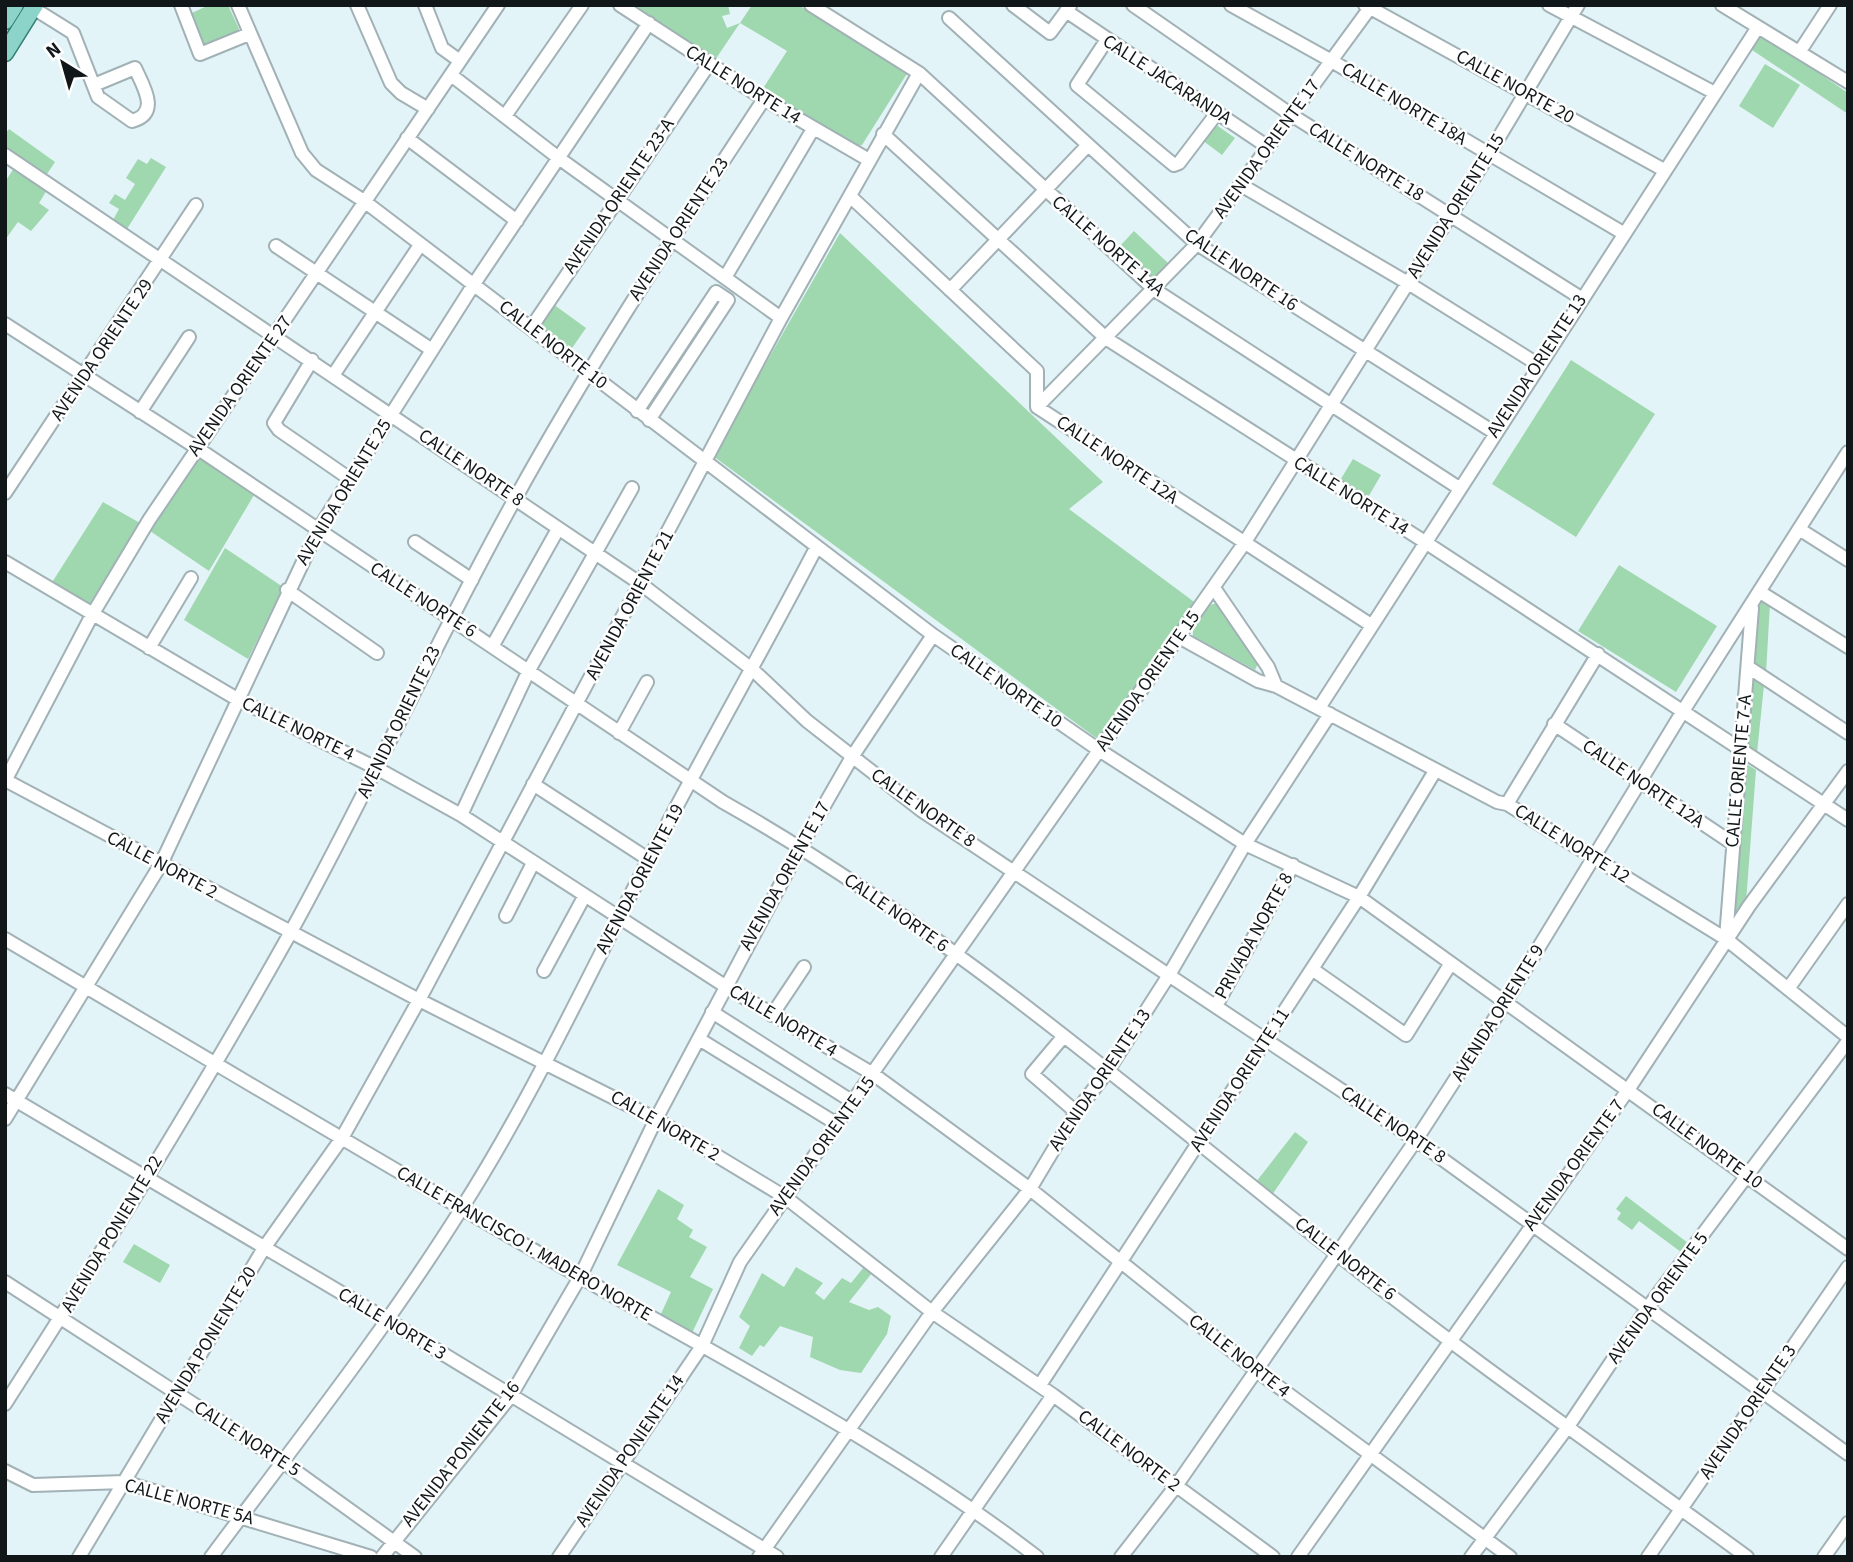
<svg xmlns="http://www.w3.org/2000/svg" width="1853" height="1562" viewBox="0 0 1853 1562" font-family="'Source Sans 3',sans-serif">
<rect width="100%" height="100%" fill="#e3f4f8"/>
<!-- green -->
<path fill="#9fd8ae" d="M209 5H228L240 31 204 47 190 14Z
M628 5H728L730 14 722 16 727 28 740 23 752 5H798L869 45 908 72 862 145 854 147 762 90 787 51 740 23 715 60Z
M1762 34 1848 93V114L1752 50Z
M1765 64 1800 85 1773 128 1739 106Z
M1215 124 1235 138 1222 155 1202 140Z
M9 129 55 162 47 174 5 146V134Z
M151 158 166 167 127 229 113 220 119 209 109 203 115 194 125 200 135 184 126 178 138 159 147 164Z
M14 168 47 190 39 203 49 210 31 231 18 222 5 240V182Z
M1134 231 1168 263 1154 279 1119 247Z
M840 233 1103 482 1069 509 1197 604 1099 740 713 456Z
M553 304 586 328 570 351 537 326Z
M1571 360 1655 414 1576 537 1492 484Z
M201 459 254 495 209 571 150 531 195 462Z
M1353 459 1381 475 1367 499 1339 482Z
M103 502 140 523 87 608 51 584Z
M225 548 283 587 248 659 184 620Z
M1619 565 1717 626 1676 692 1578 631Z
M1763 600 1770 604 1766 673 1755 666 1759 603Z
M1217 603 1258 663 1255 670 1193 636V629L1210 605Z
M1753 678 1764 685 1757 753 1745 746Z
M1745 763 1756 770 1746 902 1734 916Z
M1295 1132 1308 1142 1272 1195 1256 1182Z
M658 1189 684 1205 677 1219 693 1230 689 1237 707 1247 690 1277 713 1289 692 1333 660 1316 671 1292 617 1265Z
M1626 1196 1692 1246 1685 1255 1639 1221 1632 1230 1617 1219 1621 1213 1616 1209Z
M134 1244 170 1265 160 1283 123 1262Z
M796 1267 823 1283 815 1293 824 1300 842 1278 851 1283 864 1267 872 1273 849 1302 869 1310 878 1307 891 1316 887 1334 861 1373 840 1370 810 1357 813 1337 780 1326 764 1347 760 1345 752 1356 739 1348 750 1326 739 1317 762 1273 784 1287Z"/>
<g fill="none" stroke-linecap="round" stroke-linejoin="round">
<!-- minor casing -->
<g stroke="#a1b1b5" stroke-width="16">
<path id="minor" d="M181 5 200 54 249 34
M238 5 302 153 316 170 364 201 933 635 1099 750 1245 844 1359 897 1848 1249
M357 5 391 83 401 93 428 109
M425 5 442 48 460 61
M620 5 764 99 869 160
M811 5 919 73 1155 290 1459 488
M1013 5 1050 33 1070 6
M1133 5 1293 116 1581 298
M1231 5 1330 60 1623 233
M1365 5 1664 170
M1549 5 1713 92
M1722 5 1848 82
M33 8 73 33 98 97 132 121C161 113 143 86 135 68L94 85
M1066 11 1268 147
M949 18 1197 244 1495 433
M1106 41 1077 85 1174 165 1179 163 1217 113
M1800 51 1830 5
M451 75 560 159 781 318
M505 116 582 5
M883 134 1107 339 1425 542 1848 820
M407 138 517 221
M5 155 641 584 753 670 807 721 921 810 1416 1140 1848 1454
M1241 185 1408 283 1539 365
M851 197 1037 371V407L1371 625
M276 246 432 350
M726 276 813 129
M950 290 1088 145
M5 324 197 448 723 802C943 926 1137 1096 1336 1253 1469 1359 1609 1456 1747 1557
M531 328 709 64
M312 360 274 423 279 430 350 479
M334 374 420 245
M1037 407 1197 244 1372 5
M637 411 716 292 728 300 649 420
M140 412 189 337
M5 493 196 205
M1799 529 1848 560
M415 542 472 580
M5 562 237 699 378 769 461 815 725 986 873 1074 1030 1189 1257 1371 1510 1557
M1214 588 1268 667 1276 686
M287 590 377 653
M1760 592 1848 647
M1179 637 1258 681 1276 686 1497 802 1507 804 1726 939 1848 1037
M493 645 558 529
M149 648 191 578
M1748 667 1848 733
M1319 708 1758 27
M1554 724 1732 843
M619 733 647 682
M5 780 419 1000 656 1119 785 1197 932 1312 1053 1395 1273 1557
M5 781 92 615 149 520 498 5
M533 784 648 859
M1507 804 1598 654
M461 815 529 670 632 488
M506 916 533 863
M1726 938 1752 608
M5 939C198 1053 389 1168 584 1279 737 1367 897 1449 1037 1557
M1312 969 1406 1035 1451 963
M544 971 584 897
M1788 989 1848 904
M1216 1006 1293 865
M712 1012 853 1102
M772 1015 804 967
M1063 1037 1032 1074 1076 1112
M699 1039 837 1124
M5 1094 389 1321 777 1557
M5 1119 161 864 318 530 474 284 649 23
M5 1282 283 1462 415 1557
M1040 1385 1359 897 1435 771
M5 1404C103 1251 199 1096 288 937 368 793 435 642 515 499 591 361 678 230 764 99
M5 1471 33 1485 124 1482 371 1557
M79 1557 264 1248 342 1138 419 1000 781 318 919 73
M211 1557C296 1443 384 1332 460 1211 531 1100 587 978 648 861 702 756 761 654 816 548
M382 1557 510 1397 580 1277 656 1119 801 846 852 757 933 635
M559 1557 702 1346 740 1262 1243 545 1489 154 1578 5
M759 1557 932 1312 1030 1189 1076 1112 1107 1072 1169 975 1245 844 1330 714
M941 1557 1053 1395
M1121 1557 1176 1486 1416 1140 1506 1001 1683 711 1848 452
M1298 1557 1628 1090 1749 906 1848 771
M1471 1557 1567 1428 1649 1306 1848 1041
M1648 1557 1848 1267
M1824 1557 1848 1523"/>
</g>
<!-- major casing -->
<g stroke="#307e74" stroke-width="19">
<path id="major" d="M5 21 15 5
M5 53 35 5"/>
</g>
<!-- minor -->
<use href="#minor" stroke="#fff" stroke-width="12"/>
<!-- major -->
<use href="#major" stroke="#8cd3c9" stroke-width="16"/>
</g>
<g text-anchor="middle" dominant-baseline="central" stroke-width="5" stroke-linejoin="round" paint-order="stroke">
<!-- street labels -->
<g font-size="19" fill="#111719" stroke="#fefefe">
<text transform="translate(1167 80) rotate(33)">CALLE JACARANDA</text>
<text transform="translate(743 85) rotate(32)">CALLE NORTE 14</text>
<text transform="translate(1515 87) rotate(29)">CALLE NORTE 20</text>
<text transform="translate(1404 104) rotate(31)">CALLE NORTE 18A</text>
<text transform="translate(1267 149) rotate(-54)">AVENIDA ORIENTE 17</text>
<text transform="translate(1366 162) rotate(32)">CALLE NORTE 18</text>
<text transform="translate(619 196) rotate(-56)">AVENIDA ORIENTE 23-A</text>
<text transform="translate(1456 206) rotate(-58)">AVENIDA ORIENTE 15</text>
<text transform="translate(679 229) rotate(-57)">AVENIDA ORIENTE 23</text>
<text transform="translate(1108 246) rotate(41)">CALLE NORTE 14A</text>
<text transform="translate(1241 270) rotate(34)">CALLE NORTE 16</text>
<text transform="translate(553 345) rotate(38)">CALLE NORTE 10</text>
<text transform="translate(102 350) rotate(-56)">AVENIDA ORIENTE 29</text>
<text transform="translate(1537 366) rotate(-57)">AVENIDA ORIENTE 13</text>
<text transform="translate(240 386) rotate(-55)">AVENIDA ORIENTE 27</text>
<text transform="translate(1117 460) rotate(34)">CALLE NORTE 12A</text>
<text transform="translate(471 468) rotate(34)">CALLE NORTE 8</text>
<text transform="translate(344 492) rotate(-59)">AVENIDA ORIENTE 25</text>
<text transform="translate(1351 496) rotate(32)">CALLE NORTE 14</text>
<text transform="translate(423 600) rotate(33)">CALLE NORTE 6</text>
<text transform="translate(630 605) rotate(-62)">AVENIDA ORIENTE 21</text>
<text transform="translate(1148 681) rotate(-55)">AVENIDA ORIENTE 15</text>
<text transform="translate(1006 686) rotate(35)">CALLE NORTE 10</text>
<text transform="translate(399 722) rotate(-64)">AVENIDA ORIENTE 23</text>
<text transform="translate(298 729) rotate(26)">CALLE NORTE 4</text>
<text transform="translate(1739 771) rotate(-85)">CALLE ORIENTE 7-A</text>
<text transform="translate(1643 784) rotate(34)">CALLE NORTE 12A</text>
<text transform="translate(923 808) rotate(35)">CALLE NORTE 8</text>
<text transform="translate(1572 844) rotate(32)">CALLE NORTE 12</text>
<text transform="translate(162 865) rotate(28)">CALLE NORTE 2</text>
<text transform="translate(785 876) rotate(-61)">AVENIDA ORIENTE 17</text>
<text transform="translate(640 879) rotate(-62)">AVENIDA ORIENTE 19</text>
<text transform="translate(896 913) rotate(35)">CALLE NORTE 6</text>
<text transform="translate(1254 936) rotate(-61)">PRIVADA NORTE 8</text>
<text transform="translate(1498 1013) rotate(-58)">AVENIDA ORIENTE 9</text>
<text transform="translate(783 1021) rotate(31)">CALLE NORTE 4</text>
<text transform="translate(1100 1080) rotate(-56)">AVENIDA ORIENTE 13</text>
<text transform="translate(1240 1080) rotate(-57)">AVENIDA ORIENTE 11</text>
<text transform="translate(1393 1125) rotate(34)">CALLE NORTE 8</text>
<text transform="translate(665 1126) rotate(30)">CALLE NORTE 2</text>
<text transform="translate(822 1146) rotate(-54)">AVENIDA ORIENTE 15</text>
<text transform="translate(1707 1146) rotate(36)">CALLE NORTE 10</text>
<text transform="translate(1574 1165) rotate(-54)">AVENIDA ORIENTE 7</text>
<text transform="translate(112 1234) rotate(-59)">AVENIDA PONIENTE 22</text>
<text transform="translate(524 1244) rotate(30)">CALLE FRANCISCO I. MADERO NORTE</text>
<text transform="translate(1345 1259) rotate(38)">CALLE NORTE 6</text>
<text transform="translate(1658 1298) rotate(-54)">AVENIDA ORIENTE 5</text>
<text transform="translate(392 1324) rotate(31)">CALLE NORTE 3</text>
<text transform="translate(206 1345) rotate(-59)">AVENIDA PONIENTE 20</text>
<text transform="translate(1239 1356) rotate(38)">CALLE NORTE 4</text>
<text transform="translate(1748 1412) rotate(-56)">AVENIDA ORIENTE 3</text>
<text transform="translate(247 1439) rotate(33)">CALLE NORTE 5</text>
<text transform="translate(630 1451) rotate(-56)">AVENIDA PONIENTE 14</text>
<text transform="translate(1129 1451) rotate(37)">CALLE NORTE 2</text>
<text transform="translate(461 1454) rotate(-52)">AVENIDA PONIENTE 16</text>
<text transform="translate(189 1502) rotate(15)">CALLE NORTE 5A</text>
</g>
</g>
<!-- border -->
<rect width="1853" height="1562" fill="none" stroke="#111719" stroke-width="14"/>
<!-- north arrow -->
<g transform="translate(63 63) rotate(323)" stroke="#fefefe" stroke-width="5" paint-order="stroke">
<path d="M0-5L12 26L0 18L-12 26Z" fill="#111719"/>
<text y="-10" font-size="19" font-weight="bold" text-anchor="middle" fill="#111719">N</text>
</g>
</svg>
